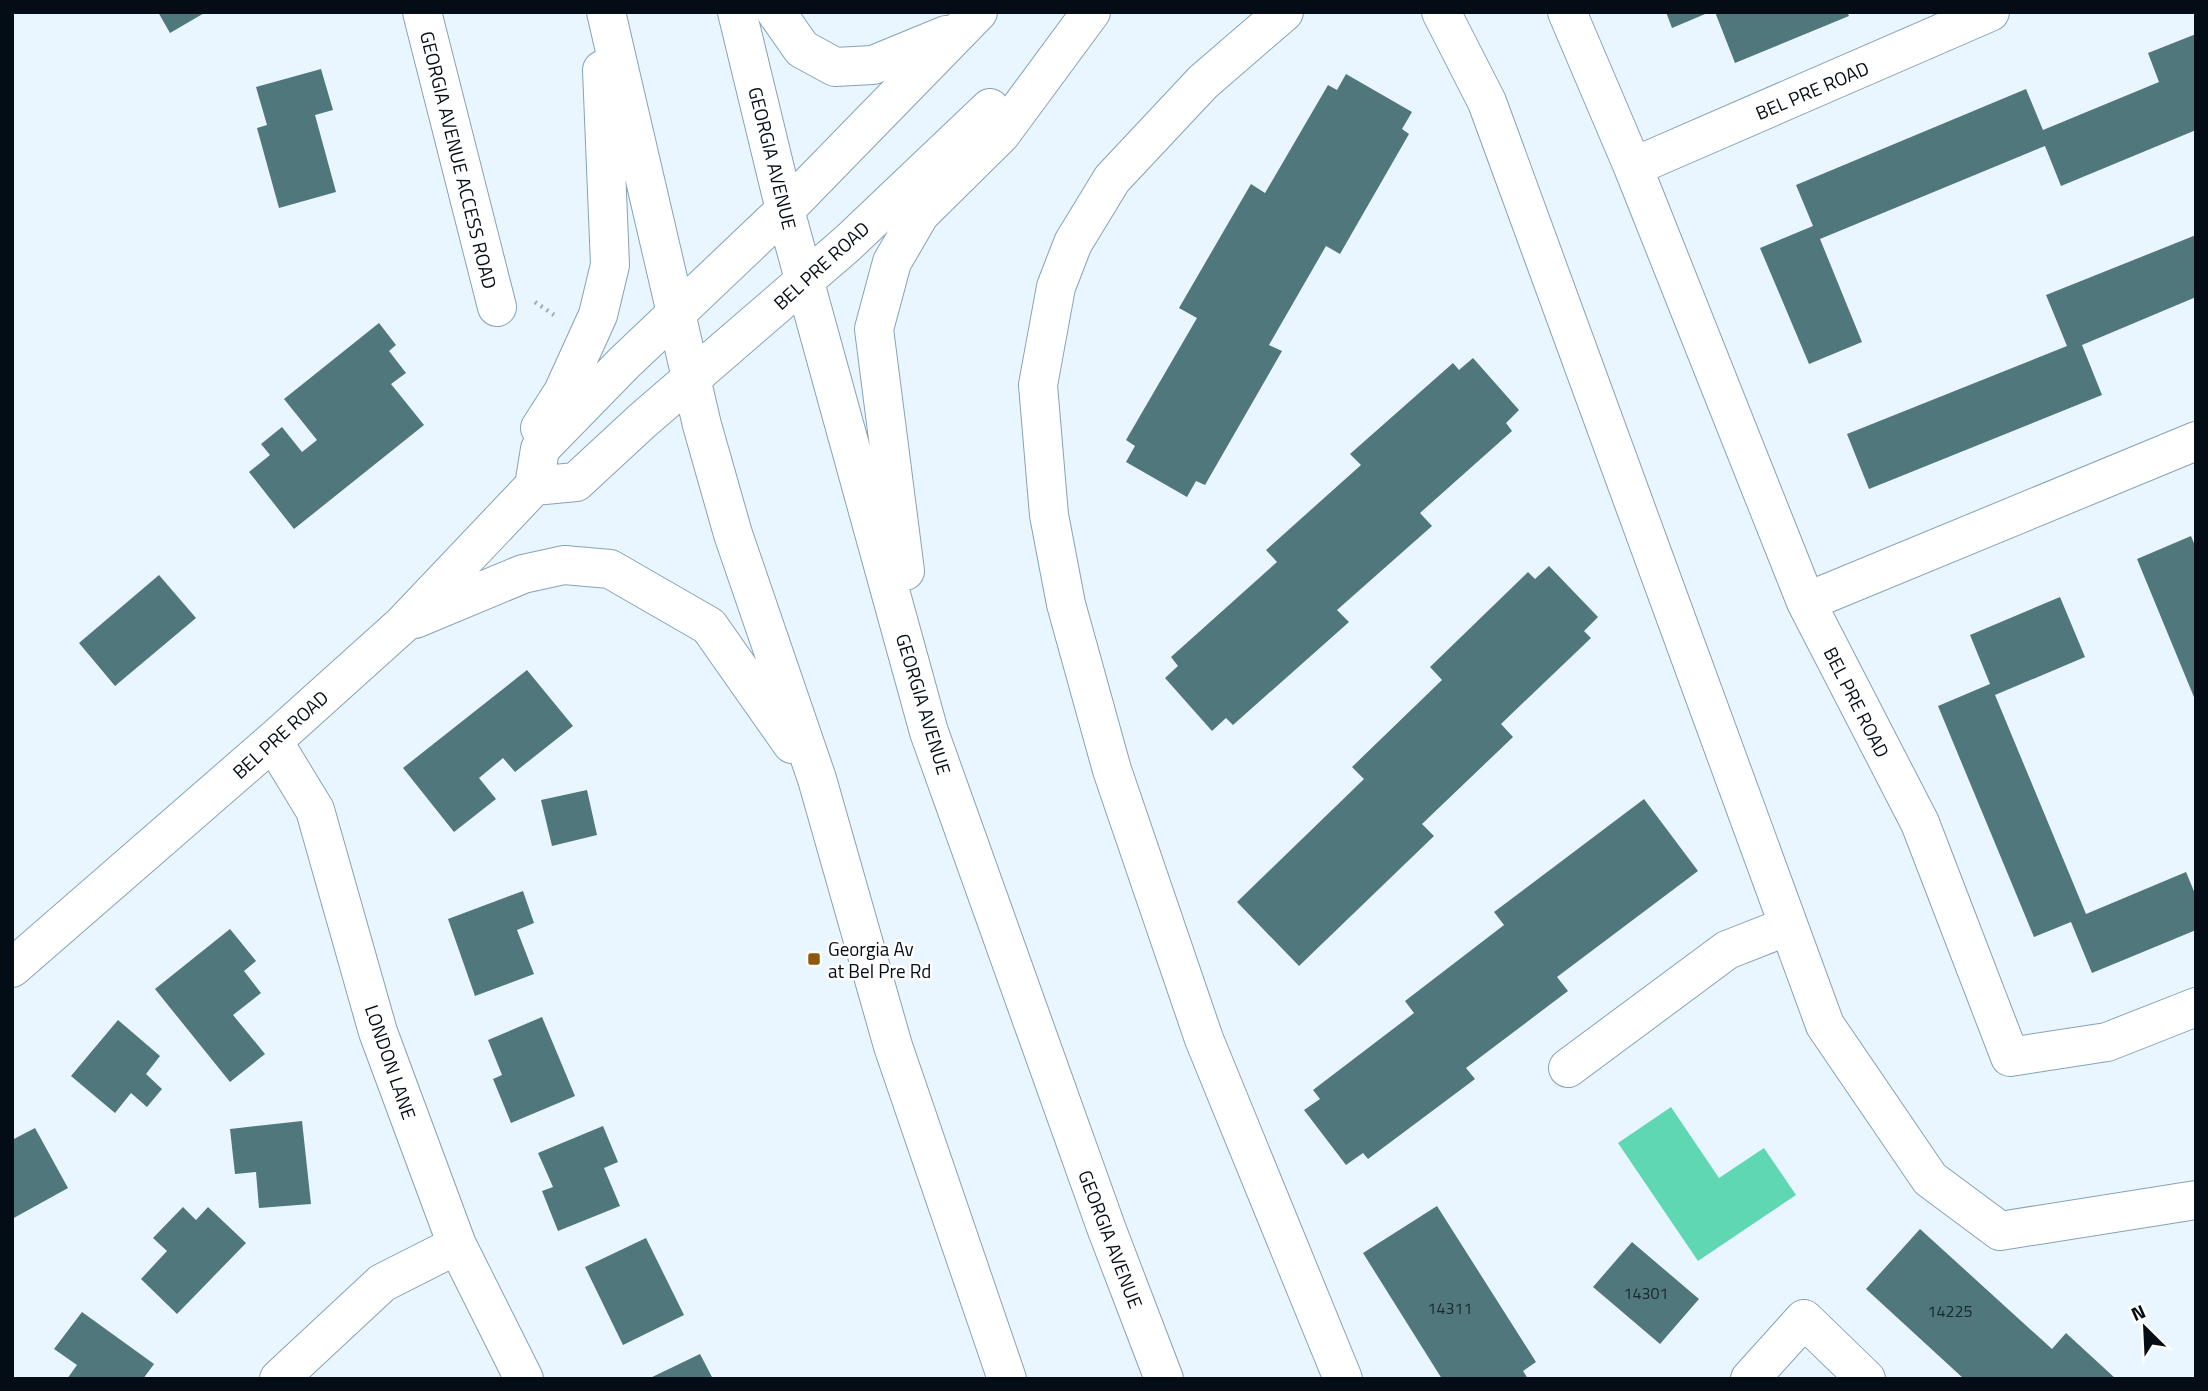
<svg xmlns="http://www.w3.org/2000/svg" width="2208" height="1391" viewBox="0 0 2208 1391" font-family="'Titillium Web',sans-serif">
<rect width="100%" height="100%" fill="#eaf6ff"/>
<!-- water -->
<path fill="#5fd7b3" d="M1671 1107 1719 1178 1764 1148 1796 1195 1698 1261 1618 1143Z"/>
<!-- building -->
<path fill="#50777b" d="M158 12H206L170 33Z
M1666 12H1710L1672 28Z
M1715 12H1847L1849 16 1735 63Z
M2196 34V130L2061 186 2045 146 1820 239 1862 342 1809 364 1760 248 1813 226 1796 185 2026 89 2043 130 2159 82 2148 53Z
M321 69 333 110 315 115 336 192 279 208 257 128 267 125 256 87Z
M1346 74 1412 112 1402 129 1409 134 1340 254 1326 246 1269 345 1282 351 1205 485 1196 481 1187 497 1126 462 1135 446 1126 440 1197 318 1179 308 1251 184 1265 193 1328 85 1337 90Z
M2196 235V297L2082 345 2102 395 1869 489 1847 434 2067 346 2046 295Z
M379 323 396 345 389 351 406 373 391 384 424 425 294 529 249 472 270 455 261 444 282 427 302 452 317 440 284 399Z
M1473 358 1519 410 1506 423 1512 431 1420 513 1432 526 1337 610 1349 622 1233 725 1226 718 1212 731 1165 678 1178 666 1171 657 1277 562 1266 550 1361 465 1350 454 1453 363 1459 370Z
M2191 536 2196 548V702L2137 559Z
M1549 566 1598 617 1584 631 1591 638 1501 724 1513 737 1422 824 1434 836 1299 966 1237 902 1364 779 1352 767 1442 680 1430 667 1528 572 1535 579Z
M159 575 196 618 115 686 79 643Z
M2060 597 2085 657 1995 695 2086 914 2186 872 2196 896V930L2092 973 2071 922 2034 937 1938 706 1990 684 1970 635Z
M527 670 573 726 515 772 503 758 479 778 496 799 454 832 403 768Z
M587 790 597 835 552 846 541 800Z
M1644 799 1698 871 1557 977 1568 991 1466 1068 1475 1079 1368 1159 1363 1153 1346 1165 1304 1110 1320 1099 1313 1090 1414 1013 1405 1001 1504 925 1494 912Z
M523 891 534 923 517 930 534 974 475 996 448 919Z
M230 929 256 961 244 971 261 993 233 1015 265 1054 230 1082 155 989Z
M542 1017 575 1096 511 1123 493 1079 502 1075 488 1040Z
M118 1020 160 1056 146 1074 162 1089 147 1107 131 1093 115 1113 71 1076Z
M302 1121 311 1204 259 1208 256 1172 235 1174 230 1129Z
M603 1126 618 1162 604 1168 620 1206 558 1231 542 1191 553 1187 538 1153Z
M35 1128 68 1188 12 1219V1140Z
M1437 1206 1536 1362 1523 1371 1528 1379H1442L1363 1253Z
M183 1207 196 1220 208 1207 246 1243 177 1314 141 1279 167 1251 153 1238Z
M1920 1229 2052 1349 2066 1333 2116 1379H1964L1866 1289Z
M646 1238 684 1315 623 1345 585 1267Z
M1632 1242 1699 1299 1660 1344 1593 1287Z
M82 1312 154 1364 143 1379H67L77 1365 54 1349Z
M700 1354 713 1379H648Z"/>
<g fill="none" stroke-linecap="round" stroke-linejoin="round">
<!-- minor casing -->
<g stroke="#86a2b7" stroke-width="40">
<path id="minor" d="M422 12 497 307
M1284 12 1203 82 1112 179 1073 243 1056 287 1038 385 1049 515 1066 604 1112 770 1204 1039 1343 1379
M1441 12 1487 102 1825 1025 1930 1179 2000 1231 2196 1200
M1567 12 1633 167 1806 602 1920 823 2010 1057 2107 1042 2196 1007
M1633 167 1990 12
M1806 602 2196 441
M273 741 315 810 378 1032 457 1245 524 1379
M1568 1068 1727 950 1788 926
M279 1379 382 1283 457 1245
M1750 1379 1804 1319 1866 1379"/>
</g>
<!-- major casing -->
<g stroke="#86a2b7" stroke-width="40">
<path id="major" d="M606 12 702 425 733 534 817 779 893 1046 1007 1379
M737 12 785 210 929 732 1107 1230 1164 1379
M776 12 802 49 835 67 873 65 946 35
M540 428 563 392 598 315 610 265 602 70
M534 486 576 482 642 421 848 243 990 108
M905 571 874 329 892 262 920 214 1001 134 1091 12
M415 619 523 574 564 565 610 569 709 626 792 744
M12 968 273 741 403 624 534 486 540 449 624 363 785 210 978 12"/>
</g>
<!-- path -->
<path stroke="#a1acb4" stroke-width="4.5" stroke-dasharray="2 5" stroke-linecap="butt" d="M535 302 557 317"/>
<!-- minor -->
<use href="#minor" stroke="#fff" stroke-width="38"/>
<!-- major -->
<use href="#major" stroke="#fff" stroke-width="38"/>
</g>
<!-- markers -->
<rect fill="#8e580b" stroke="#fff" stroke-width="2.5" x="807" y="952" width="14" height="14" rx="3.5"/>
<g text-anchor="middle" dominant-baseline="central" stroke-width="5" stroke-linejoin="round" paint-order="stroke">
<!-- number labels -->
<g font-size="16" fill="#17282e">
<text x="1646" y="1293">14301</text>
<text x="1450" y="1308">14311</text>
<text x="1950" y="1311">14225</text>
</g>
<!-- street labels -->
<g font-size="19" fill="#040d15" stroke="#fff">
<text transform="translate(1812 90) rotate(-23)">BEL PRE ROAD</text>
<text transform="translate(773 158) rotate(76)">GEORGIA AVENUE</text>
<text transform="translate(459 160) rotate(76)">GEORGIA AVENUE ACCESS ROAD</text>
<text transform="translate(821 265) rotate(-42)">BEL PRE ROAD</text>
<text transform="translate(1857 702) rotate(63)">BEL PRE ROAD</text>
<text transform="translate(924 704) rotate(73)">GEORGIA AVENUE</text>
<text transform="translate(280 734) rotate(-42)">BEL PRE ROAD</text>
<text transform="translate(391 1062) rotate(71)">LONDON LANE</text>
<text transform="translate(1111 1239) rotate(69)">GEORGIA AVENUE</text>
</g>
<!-- poi labels -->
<g font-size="19" fill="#040d15" stroke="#fff" text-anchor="start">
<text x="828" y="948">Georgia Av<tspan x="828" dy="22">at Bel Pre Rd</tspan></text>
</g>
</g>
<!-- border -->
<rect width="2208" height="1391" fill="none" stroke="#040d15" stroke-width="28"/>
<!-- north arrow -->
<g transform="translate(2145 1328) rotate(336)" stroke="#ffffff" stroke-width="5" paint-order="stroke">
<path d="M0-5L12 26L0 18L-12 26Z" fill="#040d15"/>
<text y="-10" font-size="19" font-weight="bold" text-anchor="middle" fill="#040d15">N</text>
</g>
</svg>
